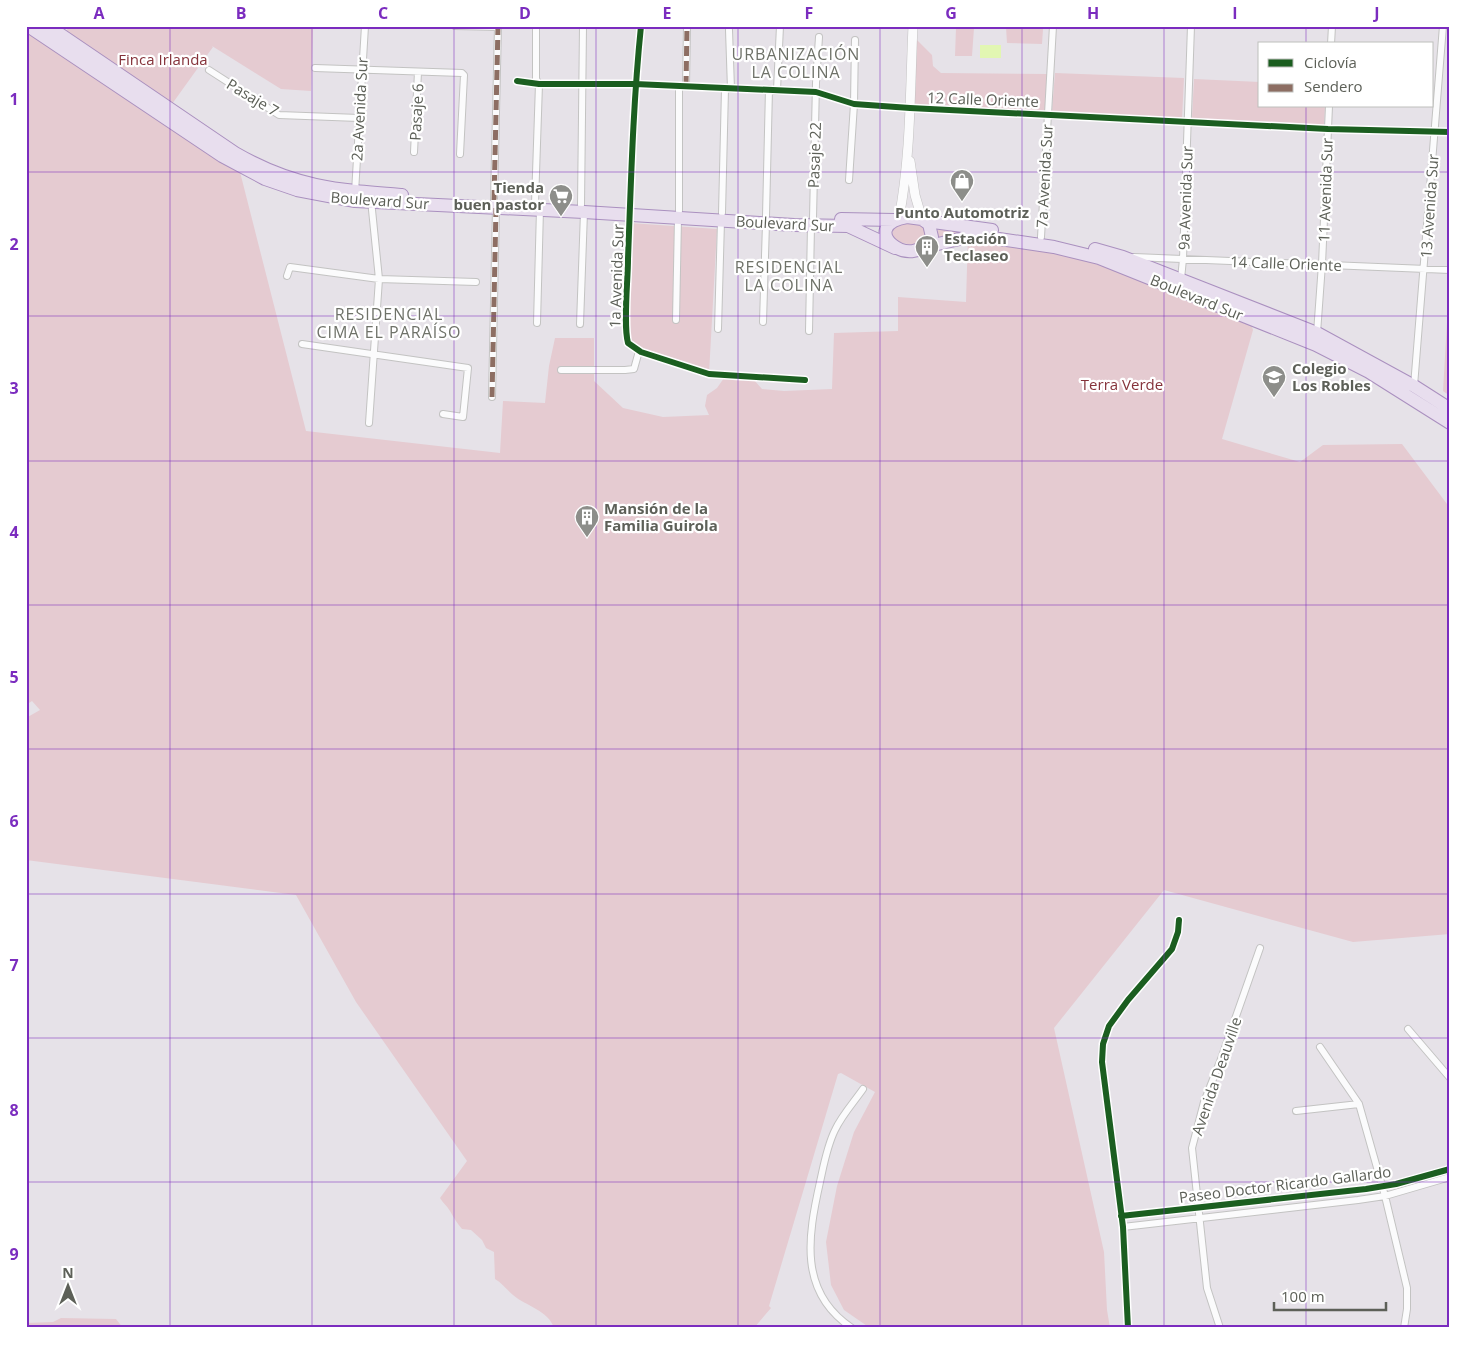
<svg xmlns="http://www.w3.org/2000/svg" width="1476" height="1354" viewBox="0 0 1476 1354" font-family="'Open Sans',sans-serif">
<rect width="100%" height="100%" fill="#e6e2e8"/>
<!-- green -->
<path fill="#e5cbd1" d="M68 26H313L311 91 281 89 212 46 213 47 172 104 66 35Z
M1006 27 1043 29 1042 44 1007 43Z
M26 28 240 172 306 431 500 453 503 401 545 403 549 366 555 338H594V381L623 408 663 417 709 415 705 406 707 395 717 388 724 378 754 380 762 389 784 391 832 389 834 333 898 331V297L966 302 968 234 938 238V230L940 227 1098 262 1251 324 1253 330 1222 439 1300 462 1323 445 1402 444 1450 508V934L1353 942 1164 890 1054 1028 1104 1252 1107 1310 1110 1328H870L844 1310 831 1285 826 1242 837 1186 854 1132 875 1092 841 1073 838 1074 769 1306 771 1308 754 1328H554C549 1311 526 1306 513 1295 507 1290 502 1283 495 1279L494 1252 486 1248 482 1240 471 1230 462 1229C457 1223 454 1218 450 1211 447 1206 443 1203 440 1198L467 1161 356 1002 296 895 26 860V718L40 710 32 701 26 705Z
M956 28H974L972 56H955Z
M915 38 932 55 933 66 941 73 1048 74 1046 111 913 106Z
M1055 73 1184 78 1182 119 1052 111Z
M1194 79 1260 82V106H1325L1324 125 1192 118Z
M906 222 923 226 928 233 918 244C907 245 899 244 892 235L893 228Z
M630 223 717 229 709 374 634 348 626 334Z
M1448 305H1450V396L1443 391Z
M61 1318 116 1319 123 1328H26V1323L53 1322Z"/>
<!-- water -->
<path fill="#e2f6b2" d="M980 45H1001V58H980Z"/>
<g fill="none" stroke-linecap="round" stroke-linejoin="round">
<!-- street casing -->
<g stroke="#c3c3c2" stroke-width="8">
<path id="street" d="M455 26 498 27
M641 26C633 104 631 181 628 259 628 281 623 324 628 343L641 352 709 374 805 380
M729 30 731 89
M1331 44 1332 26
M315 68 462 73 464 75 460 154
M209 70 279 115 359 118
M517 81 539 84H635L816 92 854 104 910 108 1328 129 1450 132
M686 86 687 26
M777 90 780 26
M414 152 418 72
M849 180 854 104 855 40
M355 192 365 26
M494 200 498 26
M535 203 539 84 536 79V26
M581 205 583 26
M679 211V86
M722 213 725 89
M766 216 769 89
M813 218 816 83 819 37
M1041 237 1053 26
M1134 257 1450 270
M287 276 290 267 379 279 476 282
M1181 279 1183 259 1191 26
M676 320 678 218
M763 322 766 223
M537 323 540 209
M580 324 584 212
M718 329 721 221
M809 331 811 226
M1317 333 1322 264 1329 106
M302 344 468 368 463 417 443 414
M561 370H625L634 369 639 351
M1414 386 1443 26
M492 397 496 208
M369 423 379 279 371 200
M1408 1029 1450 1078
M1320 1047 1359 1104 1385 1196 1407 1288V1309L1404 1328
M1296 1111 1359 1104
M1121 1216 1366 1189 1396 1184 1450 1169
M1123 1227 1358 1200 1385 1196 1450 1177
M852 1328C798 1292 808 1236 820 1182 824 1164 827 1146 835 1130 842 1115 854 1102 863 1089
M1128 1328 1123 1227 1102 1062 1103 1044 1109 1026 1128 1000 1172 949 1178 932 1179 920
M1220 1328 1207 1288 1192 1148 1204 1102 1221 1059 1260 948"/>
</g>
<!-- secondary casing -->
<g stroke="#c3c2c2" stroke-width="10">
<path id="secondary" d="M910 161 915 195 922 219
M899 218C911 155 910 90 913 26"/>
</g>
<!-- highway casing -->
<g stroke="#aa90bf" stroke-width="14">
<path id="highway" d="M28 26 222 156 265 179 297 190 355 201 584 212 794 225 848 226 895 248
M48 26 235 153C294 187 336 190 402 195
M907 217 922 219 929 224 932 237C911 275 855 226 907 217Z
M841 219 894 220
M926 221 992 230
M925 247 968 237H986L1054 247 1099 258 1316 345 1369 372 1450 423
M1095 249 1123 257 1317 333 1414 386 1450 409"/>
</g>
<!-- street -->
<use href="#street" stroke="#fbfbfc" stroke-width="6"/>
<!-- secondary -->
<use href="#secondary" stroke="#fbfbfc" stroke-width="9"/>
<!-- highway -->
<use href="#highway" stroke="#e8deee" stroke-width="12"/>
<!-- quiet -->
<path stroke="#8d6e63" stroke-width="5" stroke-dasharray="10 5" stroke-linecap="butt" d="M686 86 687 26
M494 200 498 26
M492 397 496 208"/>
<!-- cycleway casing -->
<g stroke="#fff" stroke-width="9">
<path id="cycleway" d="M641 26C633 104 631 181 628 259 628 281 623 324 628 343L641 352 709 374 805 380
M517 81 539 84H635L816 92 854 104 910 108 1328 129 1450 132
M1121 1216 1366 1189 1396 1184 1450 1169
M1128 1328 1123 1227 1102 1062 1103 1044 1109 1026 1128 1000 1172 949 1178 932 1179 920"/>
</g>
<!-- cycleway -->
<use href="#cycleway" stroke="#1b5e20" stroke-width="6"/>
</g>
<!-- grid -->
<path fill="none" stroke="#7b2cbf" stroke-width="1" stroke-opacity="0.55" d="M170 26V1328M312 26V1328M454 26V1328M596 26V1328M738 26V1328M880 26V1328M1022 26V1328M1164 26V1328M1306 26V44M1306 106V1328M26 172H1450M26 316H1450M26 461H1450M26 605H1450M26 749H1450M26 894H1450M26 1038H1450M26 1182H1450"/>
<!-- icons -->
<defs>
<g id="shop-pin" transform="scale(1.25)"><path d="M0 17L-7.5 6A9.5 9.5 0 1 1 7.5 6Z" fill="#8d8e8a" stroke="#fff"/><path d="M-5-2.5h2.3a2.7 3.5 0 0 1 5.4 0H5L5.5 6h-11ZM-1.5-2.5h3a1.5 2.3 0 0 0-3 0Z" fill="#fff"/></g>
<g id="supermarket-pin" transform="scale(1.25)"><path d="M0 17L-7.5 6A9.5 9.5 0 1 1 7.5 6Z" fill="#8d8e8a" stroke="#fff"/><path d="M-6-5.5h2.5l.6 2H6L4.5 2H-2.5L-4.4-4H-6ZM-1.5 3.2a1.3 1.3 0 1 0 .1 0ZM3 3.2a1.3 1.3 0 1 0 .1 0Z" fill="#fff"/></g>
<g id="building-pin" transform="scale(1.25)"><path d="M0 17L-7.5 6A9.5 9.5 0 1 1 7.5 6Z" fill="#8d8e8a" stroke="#fff"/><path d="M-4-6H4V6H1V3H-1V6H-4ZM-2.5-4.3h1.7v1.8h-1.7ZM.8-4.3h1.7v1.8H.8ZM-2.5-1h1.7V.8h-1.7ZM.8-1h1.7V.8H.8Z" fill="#fff"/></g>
<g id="school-pin" transform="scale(1.25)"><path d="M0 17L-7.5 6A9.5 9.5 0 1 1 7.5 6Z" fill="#8d8e8a" stroke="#fff"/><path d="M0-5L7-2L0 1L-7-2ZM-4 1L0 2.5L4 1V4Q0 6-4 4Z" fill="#fff"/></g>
</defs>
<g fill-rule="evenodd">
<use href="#shop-pin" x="962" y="181"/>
<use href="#supermarket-pin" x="561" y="196"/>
<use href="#building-pin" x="927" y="247"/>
<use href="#school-pin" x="1274" y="377"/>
<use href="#building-pin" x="587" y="517"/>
</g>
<g text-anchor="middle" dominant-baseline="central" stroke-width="4.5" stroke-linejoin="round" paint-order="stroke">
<!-- park labels -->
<g font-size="15" fill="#85323a" stroke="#fff">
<text x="163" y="59">Finca Irlanda</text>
<text x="1122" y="384">Terra Verde</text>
</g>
<!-- street labels -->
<g font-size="15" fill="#5d6058" stroke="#fff">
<text transform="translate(253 97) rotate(31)">Pasaje 7</text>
<text transform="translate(983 99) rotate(2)">12 Calle Oriente</text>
<text transform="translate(359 109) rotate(-87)">2a Avenida Sur</text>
<text transform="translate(416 112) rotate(-87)">Pasaje 6</text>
<text transform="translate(814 155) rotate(-88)">Pasaje 22</text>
<text transform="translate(1044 176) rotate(-87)">7a Avenida Sur</text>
<text transform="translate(1325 190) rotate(-88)">11 Avenida Sur</text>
<text transform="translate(1185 198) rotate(-88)">9a Avenida Sur</text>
<text transform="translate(380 200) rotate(4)">Boulevard Sur</text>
<text transform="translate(1429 206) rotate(-86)">13 Avenida Sur</text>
<text transform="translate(785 223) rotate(3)">Boulevard Sur</text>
<text transform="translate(1286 263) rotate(2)">14 Calle Oriente</text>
<text transform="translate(616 276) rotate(-88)">1a Avenida Sur</text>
<text transform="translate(1197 297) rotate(22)">Boulevard Sur</text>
<text transform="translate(1216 1076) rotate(-71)">Avenida Deauville</text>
<text transform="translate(1285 1184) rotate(-7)">Paseo Doctor Ricardo Gallardo</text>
</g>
<!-- poi labels -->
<g font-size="15" font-weight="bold" fill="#5d6058" stroke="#fff" text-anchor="start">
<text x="544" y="187" text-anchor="end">Tienda<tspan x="544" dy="17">buen pastor</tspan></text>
<text x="962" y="212" text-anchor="middle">Punto Automotriz</text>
<text x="944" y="238">Estación<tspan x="944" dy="17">Teclaseo</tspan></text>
<text x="1292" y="368">Colegio<tspan x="1292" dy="17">Los Robles</tspan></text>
<text x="604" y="508">Mansión de la<tspan x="604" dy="17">Familia Guirola</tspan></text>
</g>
<!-- neighbourhood labels -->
<g font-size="16" letter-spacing="1" fill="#6f7269" stroke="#fff">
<text x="796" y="54">URBANIZACIÓN<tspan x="796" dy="18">LA COLINA</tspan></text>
<text x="789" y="267">RESIDENCIAL<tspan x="789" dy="18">LA COLINA</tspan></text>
<text x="389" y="314">RESIDENCIAL<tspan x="389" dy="18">CIMA EL PARAÍSO</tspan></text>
</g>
</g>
<!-- border -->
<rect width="1476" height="1354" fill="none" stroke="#ffffff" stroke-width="55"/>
<!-- legend -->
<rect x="1258" y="42" width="175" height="65" fill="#ffffff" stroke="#bebfbc"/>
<rect x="1268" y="59" width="25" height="8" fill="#1b5e20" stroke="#bebfbc"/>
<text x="1304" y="68" font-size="15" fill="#5d6058">Ciclovía</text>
<rect x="1268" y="84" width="25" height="8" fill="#8d6e63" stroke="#bebfbc"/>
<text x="1304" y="92" font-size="15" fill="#5d6058">Sendero</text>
<!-- north arrow -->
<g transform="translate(68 1286)" stroke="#ffffff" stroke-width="4" paint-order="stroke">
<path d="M0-4L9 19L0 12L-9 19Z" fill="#5d6058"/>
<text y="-8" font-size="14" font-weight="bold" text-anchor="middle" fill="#5d6058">N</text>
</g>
<!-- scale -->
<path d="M1274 1302v8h112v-8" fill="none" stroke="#5d6058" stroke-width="2.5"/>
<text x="1281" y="1302" font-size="15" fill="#5d6058" stroke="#ffffff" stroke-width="4" paint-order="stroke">100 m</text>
<rect x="28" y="28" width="1420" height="1298" fill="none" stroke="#7b2cbf" stroke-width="2"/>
<g font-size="16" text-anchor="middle" font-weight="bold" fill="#7b2cbf">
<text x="99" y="19">A</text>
<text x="241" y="19">B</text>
<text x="383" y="19">C</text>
<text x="525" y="19">D</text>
<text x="667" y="19">E</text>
<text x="809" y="19">F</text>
<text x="951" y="19">G</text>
<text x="1093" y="19">H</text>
<text x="1235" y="19">I</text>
<text x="1377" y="19">J</text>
<text x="14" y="105">1</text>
<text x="14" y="250">2</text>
<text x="14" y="394">3</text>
<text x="14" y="538">4</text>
<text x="14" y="683">5</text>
<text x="14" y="827">6</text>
<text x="14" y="971">7</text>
<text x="14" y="1116">8</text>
<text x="14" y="1260">9</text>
</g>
</svg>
